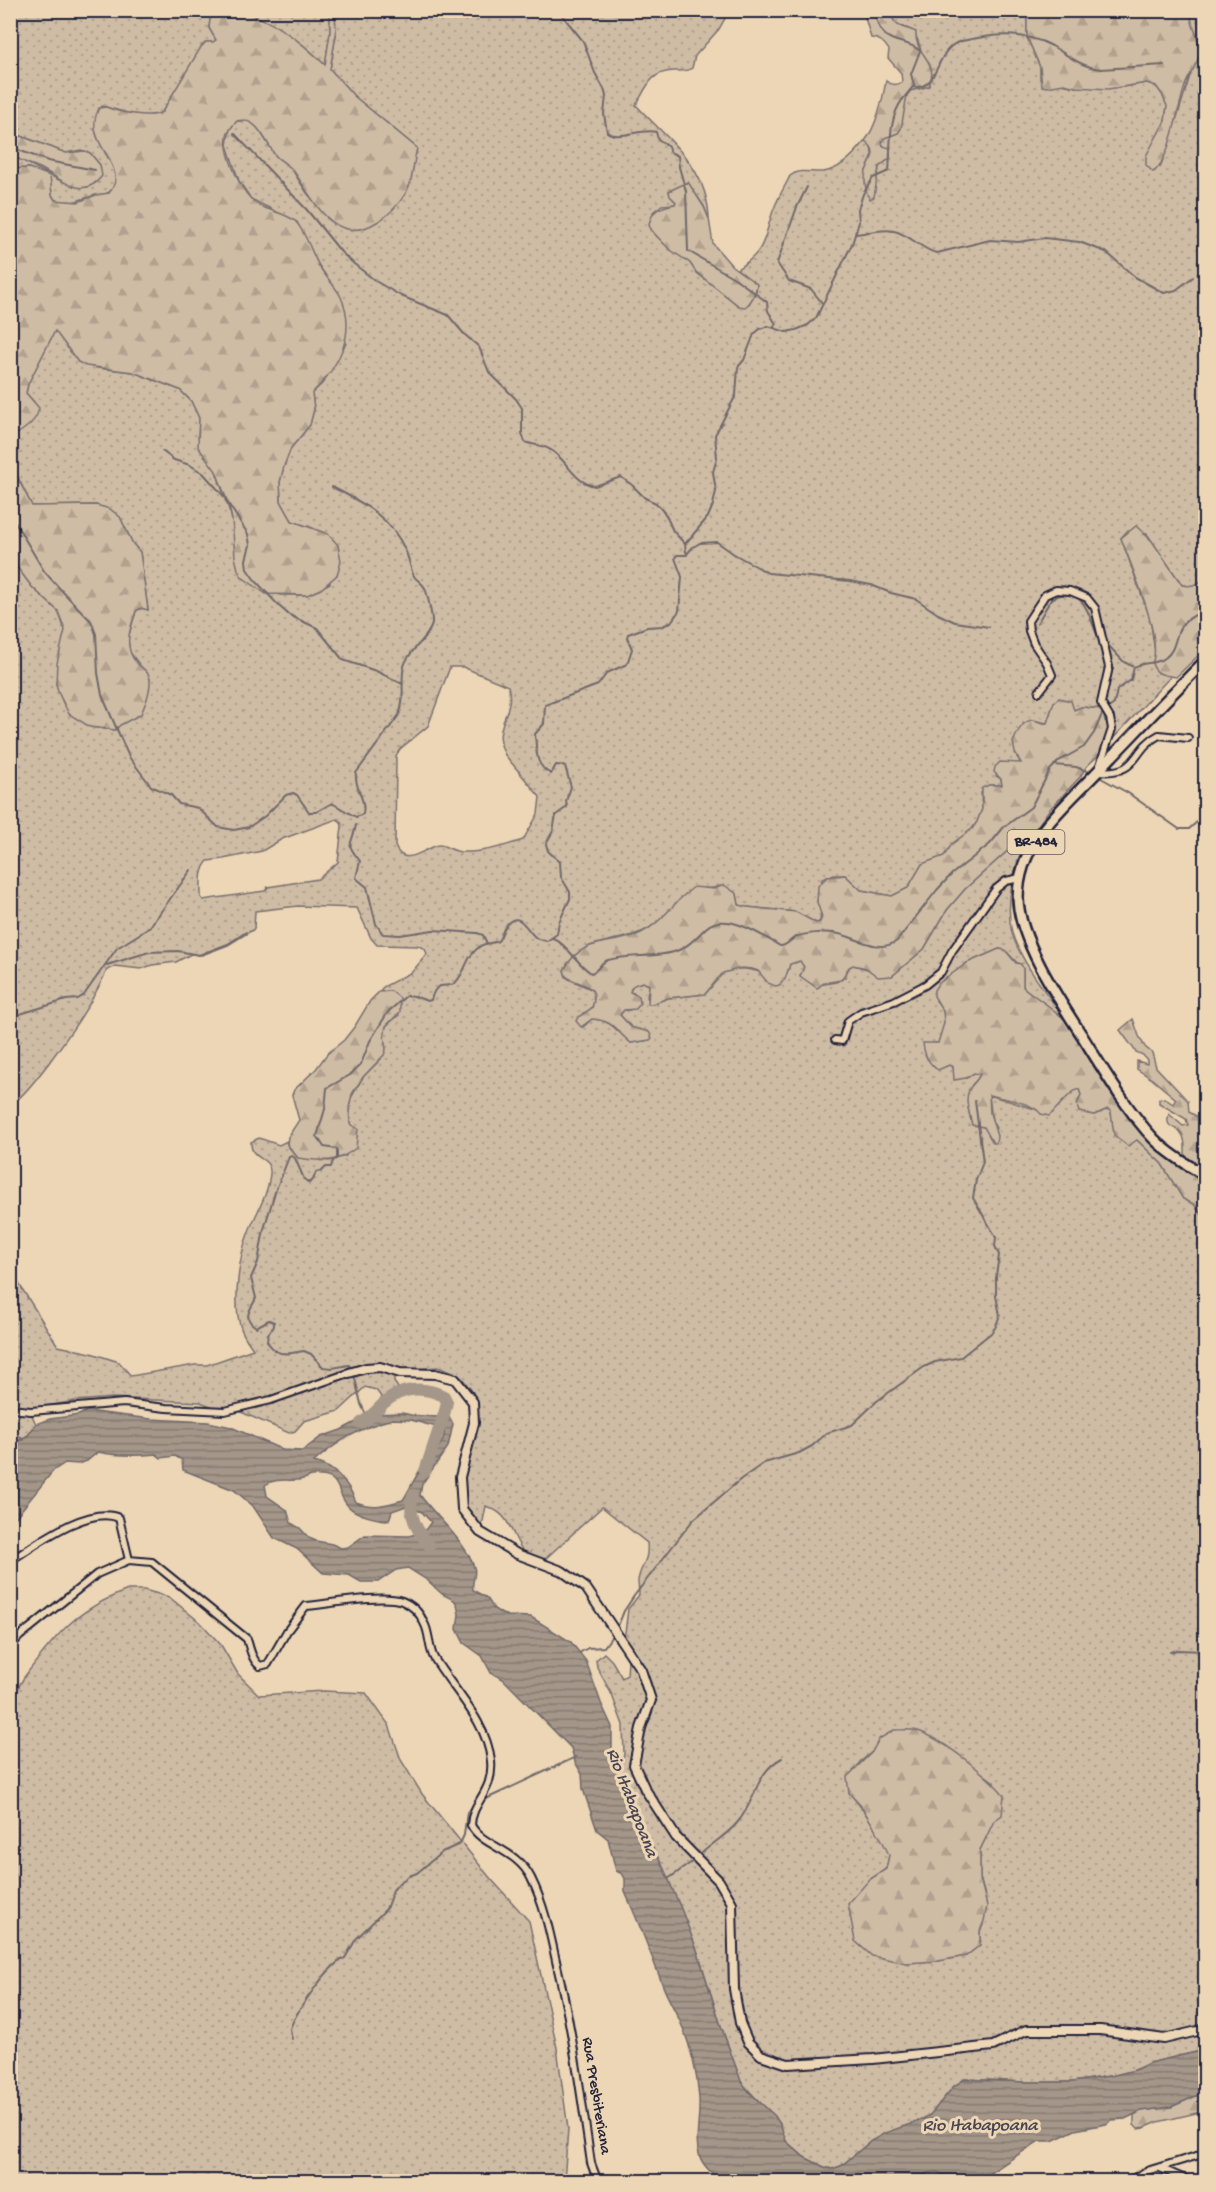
<svg xmlns="http://www.w3.org/2000/svg" width="1216" height="2192" viewBox="0 0 1216 2192" font-family="'Gochi Hand',sans-serif">
<defs>
<pattern id="grass-dots" width="8" height="8" patternUnits="userSpaceOnUse" patternTransform="scale(1.5)"><rect width="8" height="8" fill="#cfbca4"/><path d="M2 2h.1M6 6h.1" fill="none" stroke="#b1a18e" stroke-width="1.8" stroke-linecap="round"/></pattern>
<pattern id="forest-firs" width="22" height="20" patternUnits="userSpaceOnUse" patternTransform="scale(1.5)"><rect width="22" height="20" fill="#cfbca4"/><path d="M5 1l3.5 6h-7zM16 11l3.5 6h-7z" fill="#b1a18e"/></pattern>
<pattern id="water-rules" width="6" height="5" patternUnits="userSpaceOnUse" patternTransform="scale(1.5)"><rect width="6" height="5" fill="#a49689"/><path d="M0 2.5h6" fill="none" stroke="#857a71"/></pattern>
</defs>
<rect width="100%" height="100%" fill="#ecd6b5"/>
<filter id="ink" filterUnits="userSpaceOnUse"><feTurbulence type="fractalNoise" baseFrequency=".0167" numOctaves="2"/><feDisplacementMap in="SourceGraphic" scale="12" xChannelSelector="R" yChannelSelector="G"/><feConvolveMatrix kernelMatrix="1 2 1 2 8 2 1 2 1" color-interpolation-filters="sRGB"/></filter>
<g filter="url(#ink)">
<!-- grass -->
<path fill="url(#grass-dots)" stroke="#786f70" stroke-width="1.5" fill-rule="evenodd" d="M11 11H211L209 28 216 40 213 42H206L162 112C146 122 119 110 102 106 98 115 93 123 96 133 99 148 129 178 109 192 105 195 100 194 96 195 77 199 77 205 55 200L52 195 50 176 29 168 11 169 10 154 59 180 80 187H88L97 182 100 165 90 153 81 150 66 153 11 132Z
M238 11H330V33L325 65C299 38 274 23 238 11Z
M335 11H729L719 29 695 56 692 68C686 72 680 71 673 71 650 72 647 87 636 105 668 140 708 167 709 219L704 206 688 183 669 191 670 196 676 202 675 204 662 205 653 212 651 230 669 248 690 263 696 272 739 306 749 304 756 292 757 285 737 269C769 250 763 235 775 206 779 196 785 186 790 176 800 168 811 173 823 172 840 170 855 154 865 141L870 145C874 155 872 162 866 171L876 182 879 167 890 158 882 143 884 138 898 133C904 120 902 104 909 91L923 88C922 73 924 49 915 35 906 21 897 36 890 11H1027V37L1040 67V80L1076 87H1123L1147 83 1156 86 1162 94 1167 106 1165 121 1157 138 1160 168C1174 128 1187 87 1199 45L1191 23 1190 11H1205L1206 205 1202 203 1201 216 1206 222 1205 576C1200 585 1192 587 1182 585L1147 534 1127 531 1121 538 1150 618 1158 673 1171 676 1110 742V724L1105 721 1102 709 1082 707 1074 710 1054 702 1047 723 1033 720 1017 757 1021 763 1013 764 996 776 1001 779 1002 785H989L981 793 982 809 977 822 972 829 952 844 944 856 922 864 908 888 892 896 861 890 845 875H833L822 879 817 902 821 910 820 922 816 923 796 912 747 907 739 905 737 894 720 886C712 891 705 886 698 889 678 898 667 918 648 929 617 946 583 934 564 970L566 977 569 979 593 990 594 1003 589 1012 583 1013V1027L592 1019C613 1020 616 1031 631 1043L644 1041 620 1015 624 1010H630L636 994 630 992 632 985 643 982 649 985 647 997 652 1004 668 998 705 994C711 989 714 980 720 975 738 961 765 974 785 979L790 964 800 961 803 964 804 971 800 975 819 985 836 982 845 977 849 967 853 965 892 976 924 949 947 910 965 889 1013 846 1026 842C1013 868 1005 904 1012 933 1020 961 1051 999 1068 1023L1023 987V969L1005 950 999 949 967 963 952 975 946 977 942 981 936 1001C948 1011 946 1031 938 1043H934L925 1055 935 1068H942L949 1065 966 1078 974 1073H980C979 1079 975 1081 972 1085 964 1098 969 1112 972 1124L984 1127 991 1137 996 1128 992 1121 989 1095 1038 1110 1075 1089H1079L1081 1095 1078 1102 1094 1115 1108 1109 1111 1112 1115 1135 1121 1141 1137 1140 1162 1164 1183 1199 1194 1204 1205 1219V2050L1149 2063 1135 2070 1115 2075 1073 2082H1024L965 2079 954 2086 930 2115 919 2121 871 2141 841 2166 832 2169 824 2167 804 2157 786 2141 780 2124 741 2082 721 2026 697 1950 681 1911 664 1869 622 1789 617 1772 624 1755 623 1725 612 1695 597 1667 596 1660 604 1653 612 1661 622 1678 627 1675 628 1660 623 1649 628 1609 639 1595C639 1590 638 1585 638 1580 641 1564 649 1562 647 1543L602 1507 545 1559C518 1559 519 1540 506 1520 502 1514 494 1509 486 1506L483 1521 477 1529 463 1507V1490L477 1406 473 1392 462 1378 454 1372 437 1367 408 1370 394 1378V1382L403 1395 385 1402 376 1390 365 1387 339 1411 304 1421 295 1431 289 1433 241 1412 217 1408 200 1402 113 1398 75 1401 29 1409 36 1424 30 1434 15 1442 11 1451V1271L58 1346 91 1353 119 1362 131 1376 195 1365H207L253 1349C248 1342 242 1334 240 1325 233 1303 239 1256 248 1234 255 1214 268 1197 270 1174 272 1156 250 1161 251 1142L259 1138 279 1145 287 1141V1145L298 1158 329 1161 346 1156 350 1124V1100L363 1077 381 1059 386 1026 399 1015 391 991 379 992 383 987 412 972 427 954 425 949 419 946 377 945 371 938 357 908 298 906 255 911 254 929 228 945 202 955 191 954 176 962 152 965 141 969 115 966 107 970C91 1005 70 1034 48 1064 37 1078 25 1095 11 1105L10 537 17 567 32 587 58 611 62 620 65 630 56 684 63 703 90 727 115 730 120 725 141 714 150 679 129 651 128 638 136 611 141 608 148 610 140 552 133 544 120 517 96 505 32 506 11 463V437L18 433 33 420 34 402 26 393 28 384 55 330 78 362 97 368 133 372 180 390 191 401 199 418 198 437 216 471 232 519 280 595H307L330 583 313 528 292 521 281 501 280 482 284 466 291 448 310 425 314 409 312 393 323 383 346 343 340 296 319 266 297 222 251 199 239 181 227 145 230 128 237 121H250L258 128 276 156 291 168 307 193 333 224 414 161 417 148 354 96 330 69 336 35ZM450 667H463L508 686C516 713 490 726 505 755L540 797 538 814 523 840C505 846 481 853 462 852 454 852 447 846 440 845 429 844 404 871 395 846L396 756 400 749 428 726ZM337 819 341 822 342 826 338 862 318 879 268 887 265 891 203 900 201 897C201 885 199 870 208 861L223 859 262 851 282 839ZM936 1739 994 1782V1820L980 1850V1878L985 1895 983 1925 980 1931V1945L966 1956 938 1961 906 1963 869 1880 886 1869C887 1865 889 1859 889 1855 887 1841 858 1803 849 1792L859 1763 872 1752Z
M128 1590H144L169 1597 202 1624 221 1645 238 1674 259 1695 324 1691 366 1693 389 1725 401 1760 422 1794 491 1879 529 1921 557 2048 568 2129 564 2181H11V1699C17 1692 20 1683 25 1676 57 1633 77 1609 128 1590Z"/>
<!-- forest -->
<path fill="url(#forest-firs)" stroke="#786f70" stroke-width="1.5" d="M211 11C220 10 231 9 239 11 273 19 301 41 325 65L330 33V11H335L336 35 330 69 354 96 417 148C414 160 413 173 410 184 405 198 390 215 377 222 335 248 315 202 295 173 290 165 281 162 275 155 266 142 256 115 237 121 233 125 229 129 227 136 224 152 239 187 251 199 262 211 283 211 295 221 305 230 312 254 319 266 325 276 334 285 340 295 358 332 339 367 312 393L314 409 310 425 291 448 284 466 280 482 281 501 292 521 328 534 338 545 341 561 337 575 321 589 307 595 266 594 242 577 238 570 235 557 232 519 228 503 216 471 198 447 199 418 191 401 180 390 133 372 86 366 78 362 55 331 28 384 26 393 39 408C37 422 23 431 11 437V169L29 168 50 176 52 195 55 200 78 202 96 195 109 193C126 174 103 155 97 136 93 127 95 116 99 108L106 107C118 112 151 119 162 112L201 47 206 42H213L216 40 209 28Z
M863 11H890C896 30 900 25 916 32 914 55 940 60 929 86L910 91 907 95 901 129 898 133 884 138 882 143 883 146 890 148V158L879 167 874 197 870 199C865 192 864 180 866 171 870 160 880 151 865 141 876 127 883 99 886 81 891 85 896 86 902 82L901 73 888 58 889 50C885 43 880 38 871 38Z
M1027 11H1190C1190 24 1200 38 1200 51 1199 64 1189 74 1185 86 1178 106 1170 162 1153 172L1146 165V156L1165 121 1167 106 1162 94 1156 86 1147 83 1108 89 1076 87 1064 84 1047 87 1042 86 1040 67 1027 37Z
M10 132 66 153 85 151 90 153 100 165 102 176C82 202 60 178 40 168 30 164 19 161 11 154Z
M688 182 704 207 709 219 713 244 732 266 757 284C756 292 751 303 745 307L739 306 696 272 690 263 669 249 651 230 649 225C652 209 660 207 675 204L676 202 670 196 669 191Z
M10 463 32 506 96 505 110 509 120 517 133 544 140 552 148 610 141 608 136 611C130 628 123 647 136 662 140 667 147 670 149 676 153 686 145 705 141 714L120 725 115 730 90 727 69 714 59 694 56 684 57 663 65 630 58 611 32 587 17 567 11 537Z
M1136 526 1152 541 1182 585C1192 587 1200 585 1205 576V649L1176 677C1165 675 1155 675 1152 663 1164 640 1130 563 1121 538Z
M1059 698 1071 701 1074 710 1081 707 1102 709 1105 721 1110 724 1103 751 1087 766 1080 777 1049 810 1026 842 1013 846 965 889 947 910 924 949 892 976 878 977 866 968 853 965 849 967 841 980 824 983 817 988 800 976 804 967 800 961 790 964 785 979 780 985 775 986 768 983 758 971 752 969 742 968 723 973 705 994 668 998 652 1004H648L649 985 643 982C637 984 631 984 630 992L639 996 640 1003 636 1009 624 1010 620 1015 631 1027 649 1032 652 1038 650 1040 631 1043C616 1031 613 1020 592 1019L581 1027 576 1021 578 1017 592 1008C601 982 580 987 566 976L564 970C583 935 611 947 641 933 663 922 674 901 694 887L714 889 724 885 737 894 739 905 747 907 796 912 816 923 820 922 822 917 817 902 818 886 827 877 845 875 861 890 892 896 908 888 922 864 944 856 952 844 972 829 977 822 982 809V788L989 785H1002L1001 779 994 772 995 767 1000 762 1021 763 1015 753 1013 742C1017 734 1022 720 1033 720 1038 721 1042 724 1047 723L1054 702Z
M999 949 1005 950 1016 963 1021 964 1023 969V987C1037 999 1057 1010 1069 1024 1113 1075 1139 1154 1205 1181V1219L1194 1204 1183 1199 1162 1164 1137 1140 1128 1146 1114 1135 1111 1112 1108 1109 1094 1115 1079 1112 1077 1105 1081 1095 1079 1089C1071 1090 1057 1109 1049 1116L1041 1114C1032 1102 1004 1099 989 1095L990 1113 997 1136 996 1143H993L984 1127 972 1125C970 1114 964 1100 969 1090 972 1083 978 1081 980 1074L974 1073 966 1078 954 1080 953 1066 949 1065 938 1070C929 1064 924 1054 923 1043H938L944 1023 943 1011 934 996V990L938 984 967 963Z
M391 991 400 998V1012L386 1026 384 1035 386 1050 384 1055 363 1077 352 1094 349 1108 350 1124 358 1129 356 1148C336 1164 323 1161 298 1158L287 1144 288 1137 299 1120 292 1095 294 1090 316 1069 327 1054 344 1040 355 1026 370 1001 379 992Z
M1133 1019 1139 1036 1145 1047 1152 1053 1156 1067 1188 1101 1189 1112 1205 1121V1169L1185 1156C1185 1149 1186 1140 1182 1134 1176 1125 1164 1130 1169 1114L1183 1126 1188 1125 1186 1119 1159 1103V1099L1164 1098 1173 1104 1176 1099 1152 1079 1137 1069V1061L1147 1064V1060L1143 1055 1136 1052 1120 1030Z
M894 1730C902 1730 910 1729 918 1731 941 1738 989 1776 1004 1795L1002 1815 994 1821 980 1850V1878L987 1906 984 1921 980 1931V1945L966 1956 938 1961 906 1963 872 1956 855 1941 848 1904 869 1880 886 1869 889 1855 882 1840 861 1806 849 1793 847 1777 872 1752 879 1739Z
M1205 2092V2111L1158 2122 1144 2128 1138 2129 1134 2125V2115L1141 2111 1171 2107Z"/>
<!-- water -->
<path fill="url(#water-rules)" stroke="#70686a" stroke-width="1.5" fill-rule="evenodd" d="M87 1411 151 1419 208 1422 231 1427 283 1450 302 1451 321 1437 341 1430 371 1414 402 1413 411 1415 450 1418 453 1424 448 1447 422 1484 420 1495C436 1517 466 1542 474 1567 477 1575 471 1581 473 1590L487 1598 494 1609 502 1614 508 1616 531 1617 571 1642 586 1661 601 1703 612 1727V1752L622 1789 664 1869 682 1911 697 1950 721 2026 741 2081 750 2093 775 2116 780 2124 786 2141 804 2157 824 2167 832 2169 841 2166 871 2141 885 2133 919 2121 930 2115 954 2086 965 2079 1024 2082H1073L1115 2075 1135 2070 1149 2063 1205 2050V2092L1171 2107 1141 2111 1125 2119 1112 2120 1106 2124 1075 2130 1052 2141H1039L978 2181H957L937 2172 925 2174 917 2182H726C684 2160 701 2136 699 2098 697 2072 690 2043 679 2019 674 2008 667 1997 663 1986 651 1954 639 1923 625 1892 624 1881 629 1876 616 1871L608 1839 597 1830 583 1789 582 1774 575 1762 571 1748 503 1679 491 1673 482 1656 464 1643 457 1629 459 1614 457 1604 454 1600 442 1594 427 1580 408 1568 396 1570 378 1582H361L349 1575 323 1573 297 1549 274 1538 253 1506 234 1490 183 1470 182 1460 175 1456 161 1458 156 1454C136 1456 118 1456 98 1452L87 1461 78 1464 65 1463 53 1471 11 1523V1451L15 1443 26 1438 36 1424 50 1419 79 1415ZM393 1419 411 1420 444 1429C447 1444 428 1458 420 1470 414 1480 409 1490 403 1500 386 1505 372 1509 356 1502 348 1482 334 1467 314 1462 336 1442 364 1426 393 1419ZM311 1476C344 1474 333 1489 348 1506 356 1515 378 1520 389 1520L392 1511 406 1506 422 1512 431 1522 426 1529 419 1533 409 1536 365 1535 348 1547 341 1548 332 1544 316 1541 309 1538 300 1528 296 1526 291 1523 287 1510 267 1496 265 1485C280 1475 296 1485 311 1476Z"/>
<g fill="none" stroke-linecap="round" stroke-linejoin="round">
<!-- stream -->
<path stroke="#70686a" stroke-width="2" d="M558 10 583 41 595 73 604 89 606 96 604 114 607 132C618 141 641 128 656 132L658 139 668 146 670 152 678 156 679 167 686 191 688 251 736 279 767 302 768 311 776 324 773 327
M913 87C941 90 934 47 962 41 993 34 1024 31 1052 46 1069 56 1081 67 1101 69L1164 65
M234 133 307 210 341 252 354 264 377 282 401 296 448 315 464 334 479 347 489 372 516 399 522 408V433L525 442C532 445 542 445 549 449 567 458 572 482 595 486L621 477 632 485 645 498 656 503 666 515 673 531 685 544 686 552
M10 147 48 161 95 170
M807 187 797 207 777 263 789 281 811 289 823 304
M855 234C867 233 883 228 894 231 909 234 925 252 937 253L990 240 1018 242 1045 238 1079 242 1106 252 1135 277 1164 293 1176 290 1193 277
M162 451 174 460 190 465 203 473 222 494 248 534 250 545 246 560 247 569 254 579 279 606 289 615 317 628 343 660 376 671 403 684
M332 487C364 503 392 518 406 552 409 559 410 567 413 574 415 580 422 582 425 588 427 593 433 618 432 624 428 640 409 649 404 666 400 682 406 699 399 715L356 773C354 788 366 798 363 814L356 817
M10 514 44 571 61 590 91 621 96 634 98 673 102 695 129 757 151 786 171 795 179 804 198 808 218 827 234 830 249 827 265 816 286 795 293 793 297 795 309 812H316L332 803 356 817
M685 544 708 517 713 505 716 491 713 472 717 458 715 435 736 395 738 367 744 360 754 334 760 329 768 326 786 332 796 330 808 325 816 318 852 244 859 222 858 209 863 194 873 178 889 171C891 150 888 125 899 105 903 98 909 92 914 85L911 74 920 51C911 41 893 44 884 34 878 28 876 18 873 10
M1037 623C1042 616 1046 606 1052 599 1056 596 1061 595 1065 594 1089 594 1090 625 1100 640
M1106 643 1124 662 1134 667C1144 662 1156 664 1165 658 1177 649 1174 635 1182 625 1188 618 1198 613 1206 609
M1107 709 1114 704 1117 690 1131 680 1134 667
M1054 765 1076 767 1087 771
M1101 778 1128 793 1179 829H1189L1206 814
M356 825C352 847 344 841 360 861L356 878 367 887 376 924 383 934 400 935 433 930 477 933 483 935 487 944
M553 938C569 946 576 963 591 973 599 971 600 962 608 960 630 954 652 958 674 952 689 947 696 937 707 927 727 911 763 936 780 946 788 946 789 940 796 937 805 933 824 932 834 933 854 935 878 955 897 941L937 890 952 874 990 844 1004 827 1031 807 1050 770 1059 761 1084 747 1094 733 1103 712
M107 965 149 952 178 951 199 955 228 944 246 932
M10 1041 13 1022 20 1014 66 1000 78 999 84 995 117 948 149 928 191 870
M10 1050V1060
M352 1369 349 1365 332 1368 323 1367 311 1354 304 1351C288 1353 278 1359 267 1341L268 1334 274 1326V1322L269 1320 256 1327C241 1317 251 1310 256 1298L251 1278 258 1262 264 1229 275 1192 289 1157 292 1156 295 1158 304 1179 309 1183 313 1180 316 1172 322 1171 326 1167H331L333 1161 337 1158V1149L324 1147 317 1136 325 1109 327 1088 350 1075 361 1064 370 1041 388 1012 406 996H414L427 1001 431 1000C437 977 447 991 456 982 467 970 465 958 479 947 485 942 492 944 498 941 502 936 503 928 507 924 522 909 527 934 538 939 539 939 546 941 547 941L557 934 559 922 570 899V892L561 877 560 862 548 851 546 844 553 831 556 815 567 807 566 801 571 787 565 766 556 765 551 774C534 765 537 751 535 734L544 724 545 705 598 685 607 673 627 664 632 649 627 637 628 634 647 627 663 626 671 622 679 611 682 577 675 558 677 555H686L693 547 700 543 717 542 734 554 768 573 850 581 871 585 891 593 916 599 938 614 955 622 989 627
M354 1374 361 1404 367 1417
M10 1429 24 1440
M617 1628 624 1611 634 1596 693 1520 741 1479 764 1463 799 1453 812 1446 827 1433 852 1425 877 1401 924 1367 935 1362 961 1357 991 1333 995 1328 1000 1315 996 1296V1276L999 1255 995 1246 996 1237 973 1198 976 1180 983 1162 975 1101
M1170 1652 1177 1650 1206 1651
M579 1653 588 1648 604 1647 612 1636
M486 1799 576 1757
M701 1854C712 1843 727 1835 737 1823 756 1802 755 1772 782 1758
M668 1879 692 1862
M292 2039C291 2036 290 2033 290 2029 295 2013 329 1964 345 1958L356 1939 386 1909 393 1890 400 1882 409 1876 417 1873 442 1852 460 1844 464 1835 467 1812 474 1806"/>
<!-- river -->
<path stroke="#a49689" stroke-width="12" d="M361 1423C370 1418 376 1411 383 1404 401 1387 423 1386 444 1396L447 1402 445 1411 425 1471
M413 1495C407 1512 417 1532 429 1545"/>
<!-- minor casing -->
<g stroke="#22223b" stroke-width="10">
<path id="minor" d="M1039 692 1052 675 1047 663 1034 644 1029 631 1028 621 1045 595 1056 590 1070 591 1087 598 1095 608 1109 667 1101 703 1110 718 1112 729 1098 771C1141 775 1130 750 1159 735L1188 738
M835 1040 842 1041 848 1021 861 1012 894 1001 925 985 941 972 952 951 996 889 1006 881 1020 878
M10 1409 31 1411 124 1403 166 1408 225 1411 271 1400 349 1373
M10 1561C35 1545 89 1504 119 1518L129 1560
M10 1647 20 1636 97 1574 129 1560 152 1562 247 1639C250 1649 252 1660 260 1666L268 1664 287 1631 306 1606C329 1604 382 1594 402 1601 412 1605 420 1613 424 1623 430 1633 428 1647 434 1658 454 1691 487 1721 491 1761 494 1792 472 1801 471 1825 481 1846 517 1849 531 1878 544 1904 550 1933 556 1961 572 2027 581 2095 591 2163L598 2182
M1160 2168 1192 2182
M1127 2182 1147 2171 1206 2153"/>
</g>
<!-- tertiary casing -->
<g stroke="#22223b" stroke-width="12">
<path id="tertiary" d="M349 1373 366 1368 380 1367 400 1373 435 1374 455 1379 473 1402 474 1423 460 1477 462 1509 480 1532 517 1554 562 1571 586 1588 641 1670 651 1700 641 1728 634 1765 645 1789 676 1837 719 1881 732 1903 734 1989 740 2023 748 2042 761 2055 788 2064 873 2059 993 2046 1026 2030H1100L1164 2039 1206 2029"/>
</g>
<!-- primary casing -->
<g stroke="#22223b" stroke-width="14">
<path id="primary" d="M1206 660C1169 696 1134 734 1098 771 1078 792 1056 812 1039 835 1026 854 1018 876 1018 899 1019 939 1059 1000 1081 1034 1101 1066 1128 1112 1154 1139 1169 1154 1187 1165 1206 1176"/>
</g>
<!-- minor -->
<use href="#minor" stroke="#ecd6b5" stroke-width="6"/>
<!-- tertiary -->
<use href="#tertiary" stroke="#ecd6b5" stroke-width="8"/>
<!-- primary -->
<use href="#primary" stroke="#ecd6b5" stroke-width="9"/>
</g>
</g>
<g text-anchor="middle" dominant-baseline="central" stroke-width="6" stroke-linejoin="round" paint-order="stroke">
<!-- shield labels -->
<rect fill="#ecd6b5" stroke="#5f5860" stroke-width="1.5" x="1007.5" y="830" width="57" height="24" rx="4.5"/>
<g font-size="15" font-weight="bold" fill="#22223b">
<text x="1036" y="842">BR-484</text>
</g>
<!-- street labels -->
<g font-size="16" fill="#22223b" stroke="#ecd6b5">
<text transform="translate(595 2096) rotate(81)">Rua Presbiteriana</text>
</g>
<!-- water labels -->
<g font-size="18" font-style="italic" fill="#494552" stroke="#ecd6b5">
<text transform="translate(631 1803) rotate(69)">Rio Itabapoana</text>
<text x="980" y="2126">Rio Itabapoana</text>
</g>
</g>
<!-- margin -->
<rect width="1216" height="2192" fill="none" stroke="#ecd6b5" stroke-width="36"/>
<rect x="18" y="18" width="1180" height="2156" fill="none" stroke="#22223b" stroke-width="2" filter="url(#ink)"/>
</svg>
